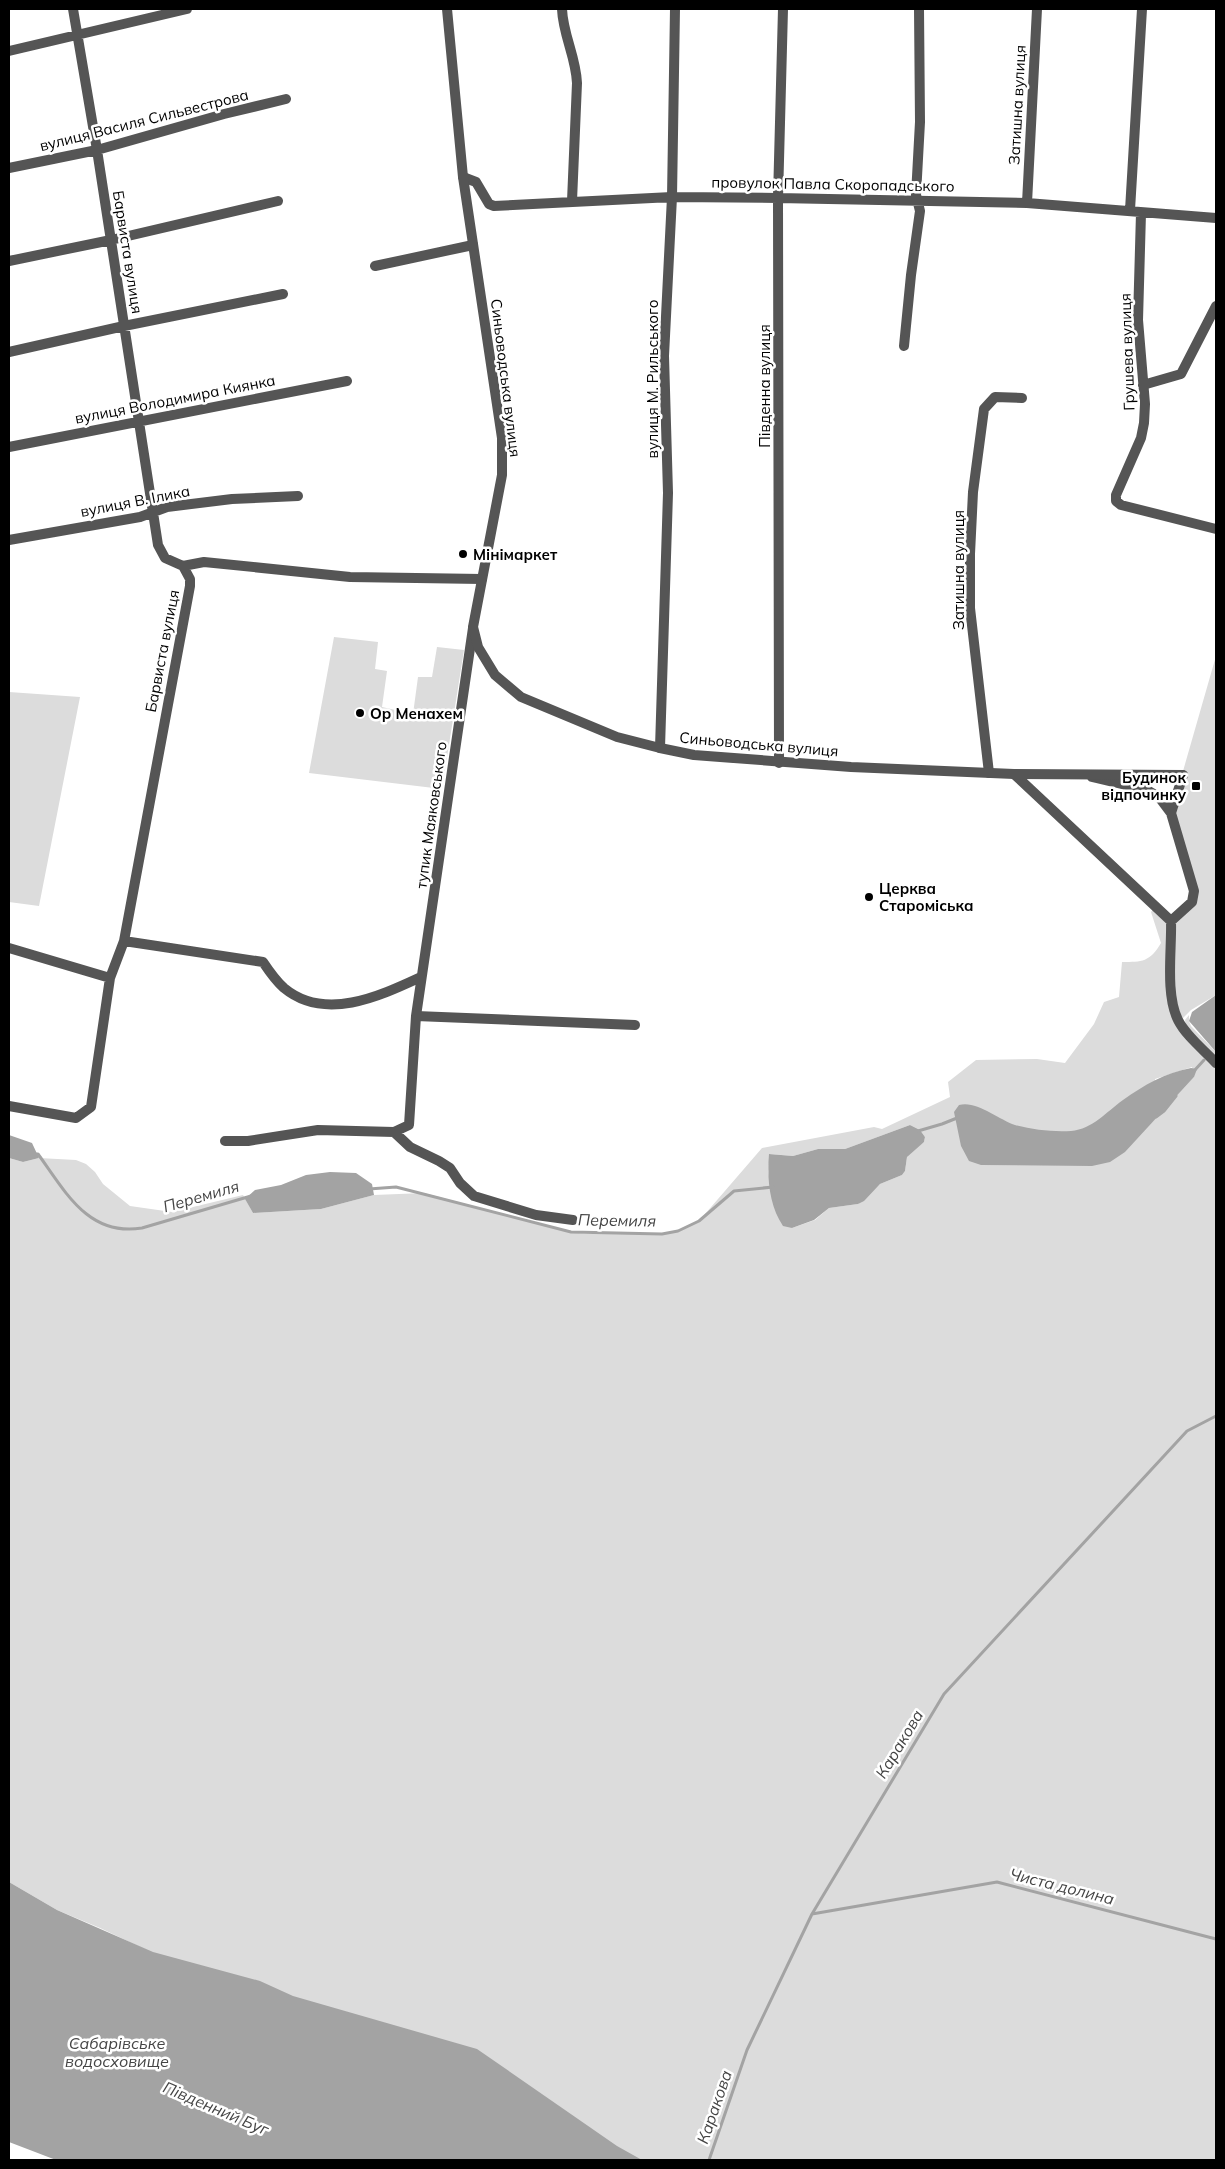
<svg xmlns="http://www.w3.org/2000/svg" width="1225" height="2169" viewBox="0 0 1225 2169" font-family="Mulish,sans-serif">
<rect width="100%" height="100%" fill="#fff"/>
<!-- green -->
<path fill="#dcdcdc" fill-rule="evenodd" d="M334 637 378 642 375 669 387 671 382 707 413 714 418 677H432L437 647 464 650 442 789 309 773Z
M1216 656V995L1191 1010 1179 1022 1187 1031 1185 1020 1189 1015V1021L1191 1026 1216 1052V2160H637L310 2027 100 1928 57 1910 9 1882V1158L23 1162 39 1158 76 1160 86 1164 95 1172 103 1184 130 1206 172 1212 243 1195 253 1213 321 1209 374 1195 424 1193 571 1232 585 1234H662L678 1231 699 1221 762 1148 874 1127 882 1129 950 1097 948 1082 976 1060 1037 1059 1065 1063 1094 1024 1104 1002 1119 997 1122 962C1142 962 1150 962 1161 943L1151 912 1156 906 1171 921 1192 902 1171 813ZM1192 1067 1194 1077 1152 1122 1155 1079ZM910 1125 920 1130 925 1137 924 1142 910 1152 907 1157 905 1171 902 1175 880 1184 858 1204 829 1208 815 1220 792 1228 774 1206 768 1171 770 1154 793 1156 818 1149H845Z
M9 692 80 697 39 906 9 902Z"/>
<!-- water -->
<path fill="#a3a3a3" d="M1216 995V1052L1189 1021 1192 1012Z
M1191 1068 1197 1069 1194 1077 1125 1152 1110 1162 1092 1166 981 1165 969 1161 961 1146 954 1112 959 1105C976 1100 998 1119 1015 1125 1033 1130 1053 1132 1071 1131 1093 1129 1106 1112 1123 1100 1144 1085 1165 1073 1191 1068Z
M910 1125 920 1130 925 1137 924 1142 907 1157 905 1171 902 1175 880 1184 864 1201 858 1204 829 1208 814 1220 792 1228 783 1226C769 1205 767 1178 769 1154L793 1156 818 1149H845Z
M9 1135 32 1143 39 1158 23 1162 9 1158Z
M330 1172 356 1173 372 1184 374 1195 321 1209 253 1213 245 1199 255 1190 281 1185 306 1175Z
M9 1882 57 1910 153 1952 260 1981 293 1996 477 2049 617 2146 642 2160H56L9 2142Z"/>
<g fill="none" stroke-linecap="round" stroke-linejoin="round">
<!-- stream -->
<path stroke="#a3a3a3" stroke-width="3" d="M1194 1071 1204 1060
M1156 1117 1164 1111 1176 1096
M918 1131 942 1124 957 1118
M35 1154H38C65 1191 88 1237 142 1228L251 1196
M369 1189 396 1187 571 1232 662 1234 678 1231 699 1221 734 1191 773 1187
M812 1914 997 1882 1216 1939
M709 2160 747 2050 812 1914 944 1694 1187 1431 1216 1416"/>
<!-- minor -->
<path stroke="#555" stroke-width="10" d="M562 9C563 35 576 57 577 83L572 201
M9 51 187 9
M9 168 97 150 224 114 286 99
M463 177 476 182 489 204 494 206 672 197 778 198 1027 203 1216 218
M1027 203 1037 9
M1130 210 1142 9
M1141 213 1138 320 1145 404 1144 423 1141 438 1116 495V501L1121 505 1216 529
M9 261 111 240 278 201
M375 266 473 245
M904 346 911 275 920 211 916 195 920 122 919 9
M9 352 124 326 283 294
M1143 385 1181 374 1216 306
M9 447 347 381
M9 540 140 517 167 507 232 499 298 496
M183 566 204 562 350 577 482 579
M660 748 668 493 664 356 672 197 675 9
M779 763 778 198 783 9
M989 773 970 608V554L973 492 984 409 995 397 1022 398
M1014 774 1171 921 1192 902 1194 891 1171 813
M1092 777 1147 790 1159 797 1171 813 1183 775
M1171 921C1172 949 1165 994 1178 1020 1186 1036 1204 1050 1216 1063
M124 941 263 962C269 971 276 981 284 988 325 1022 380 996 421 977
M9 948 110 978
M416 1016 635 1025
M9 1106 76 1118 91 1107 110 978 124 941 190 586V579L183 566 165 558 158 545 97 150 73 9
M394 1132 410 1147 439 1161 450 1168 460 1183 474 1196 536 1215 573 1220
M225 1141H248L318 1130 394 1132 409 1125 416 1016 473 628"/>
<!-- tertiary -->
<path stroke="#555" stroke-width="10" d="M447 9 463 177 502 438V475L473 627 478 647 495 675 521 697 617 737 660 748 694 755 851 767 1014 774 1183 775"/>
</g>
<!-- markers -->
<g fill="#000" stroke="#fff" stroke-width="2">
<circle cx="463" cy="554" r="5"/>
<circle cx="360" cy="713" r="5"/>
<rect x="1191" y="781" width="10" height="10" rx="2.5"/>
<circle cx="869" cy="897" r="5"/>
</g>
<g text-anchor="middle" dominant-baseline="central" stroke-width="5" stroke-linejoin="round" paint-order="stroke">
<!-- street labels -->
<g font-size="15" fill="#000" stroke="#fff">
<text transform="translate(1017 105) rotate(-87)">Затишна вулиця</text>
<text transform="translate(144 120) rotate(-14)">вулиця Василя Сильвестрова</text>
<text transform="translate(833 184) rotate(1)">провулок Павла Скоропадського</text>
<text transform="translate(128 252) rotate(81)">Барвиста вулиця</text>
<text transform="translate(1127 352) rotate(-92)">Грушева вулиця</text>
<text transform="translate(506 378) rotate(83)">Синьоводська вулиця</text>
<text transform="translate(652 379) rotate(-90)">вулиця М. Рильського</text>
<text transform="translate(764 386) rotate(-90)">Південна вулиця</text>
<text transform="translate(175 399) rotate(-11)">вулиця Володимира Киянка</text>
<text transform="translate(135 501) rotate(-11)">вулиця В. Ілика</text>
<text transform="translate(958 570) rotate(-90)">Затишна вулиця</text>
<text transform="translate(162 651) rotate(-79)">Барвиста вулиця</text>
<text transform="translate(759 744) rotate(5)">Синьоводська вулиця</text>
<text transform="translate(431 815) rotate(-82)">тупик Маяковського</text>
</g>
<!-- poi labels -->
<g font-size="15" font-weight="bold" fill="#000" stroke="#fff" text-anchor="start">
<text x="473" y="554">Мінімаркет</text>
<text x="370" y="713">Ор Менахем</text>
<text x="1186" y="777" text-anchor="end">Будинок<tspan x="1186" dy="17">відпочинку</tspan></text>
<text x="879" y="888">Церква<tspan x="879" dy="17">Староміська</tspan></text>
</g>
<!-- water labels -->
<g font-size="16" font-style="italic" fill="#444" stroke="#fff">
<text transform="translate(201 1196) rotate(-16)">Перемиля</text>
<text transform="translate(617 1220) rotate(1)">Перемиля</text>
<text transform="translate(899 1744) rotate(-59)">Каракова</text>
<text transform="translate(1062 1886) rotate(14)">Чиста долина</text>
<text x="117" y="2043">Сабарівське<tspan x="117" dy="18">водосховище</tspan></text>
<text transform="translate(714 2107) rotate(-71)">Каракова</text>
<text transform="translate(216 2108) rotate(23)">Південний Буг</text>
</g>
</g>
<!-- border -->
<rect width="1225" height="2169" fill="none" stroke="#000000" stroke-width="20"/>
</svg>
